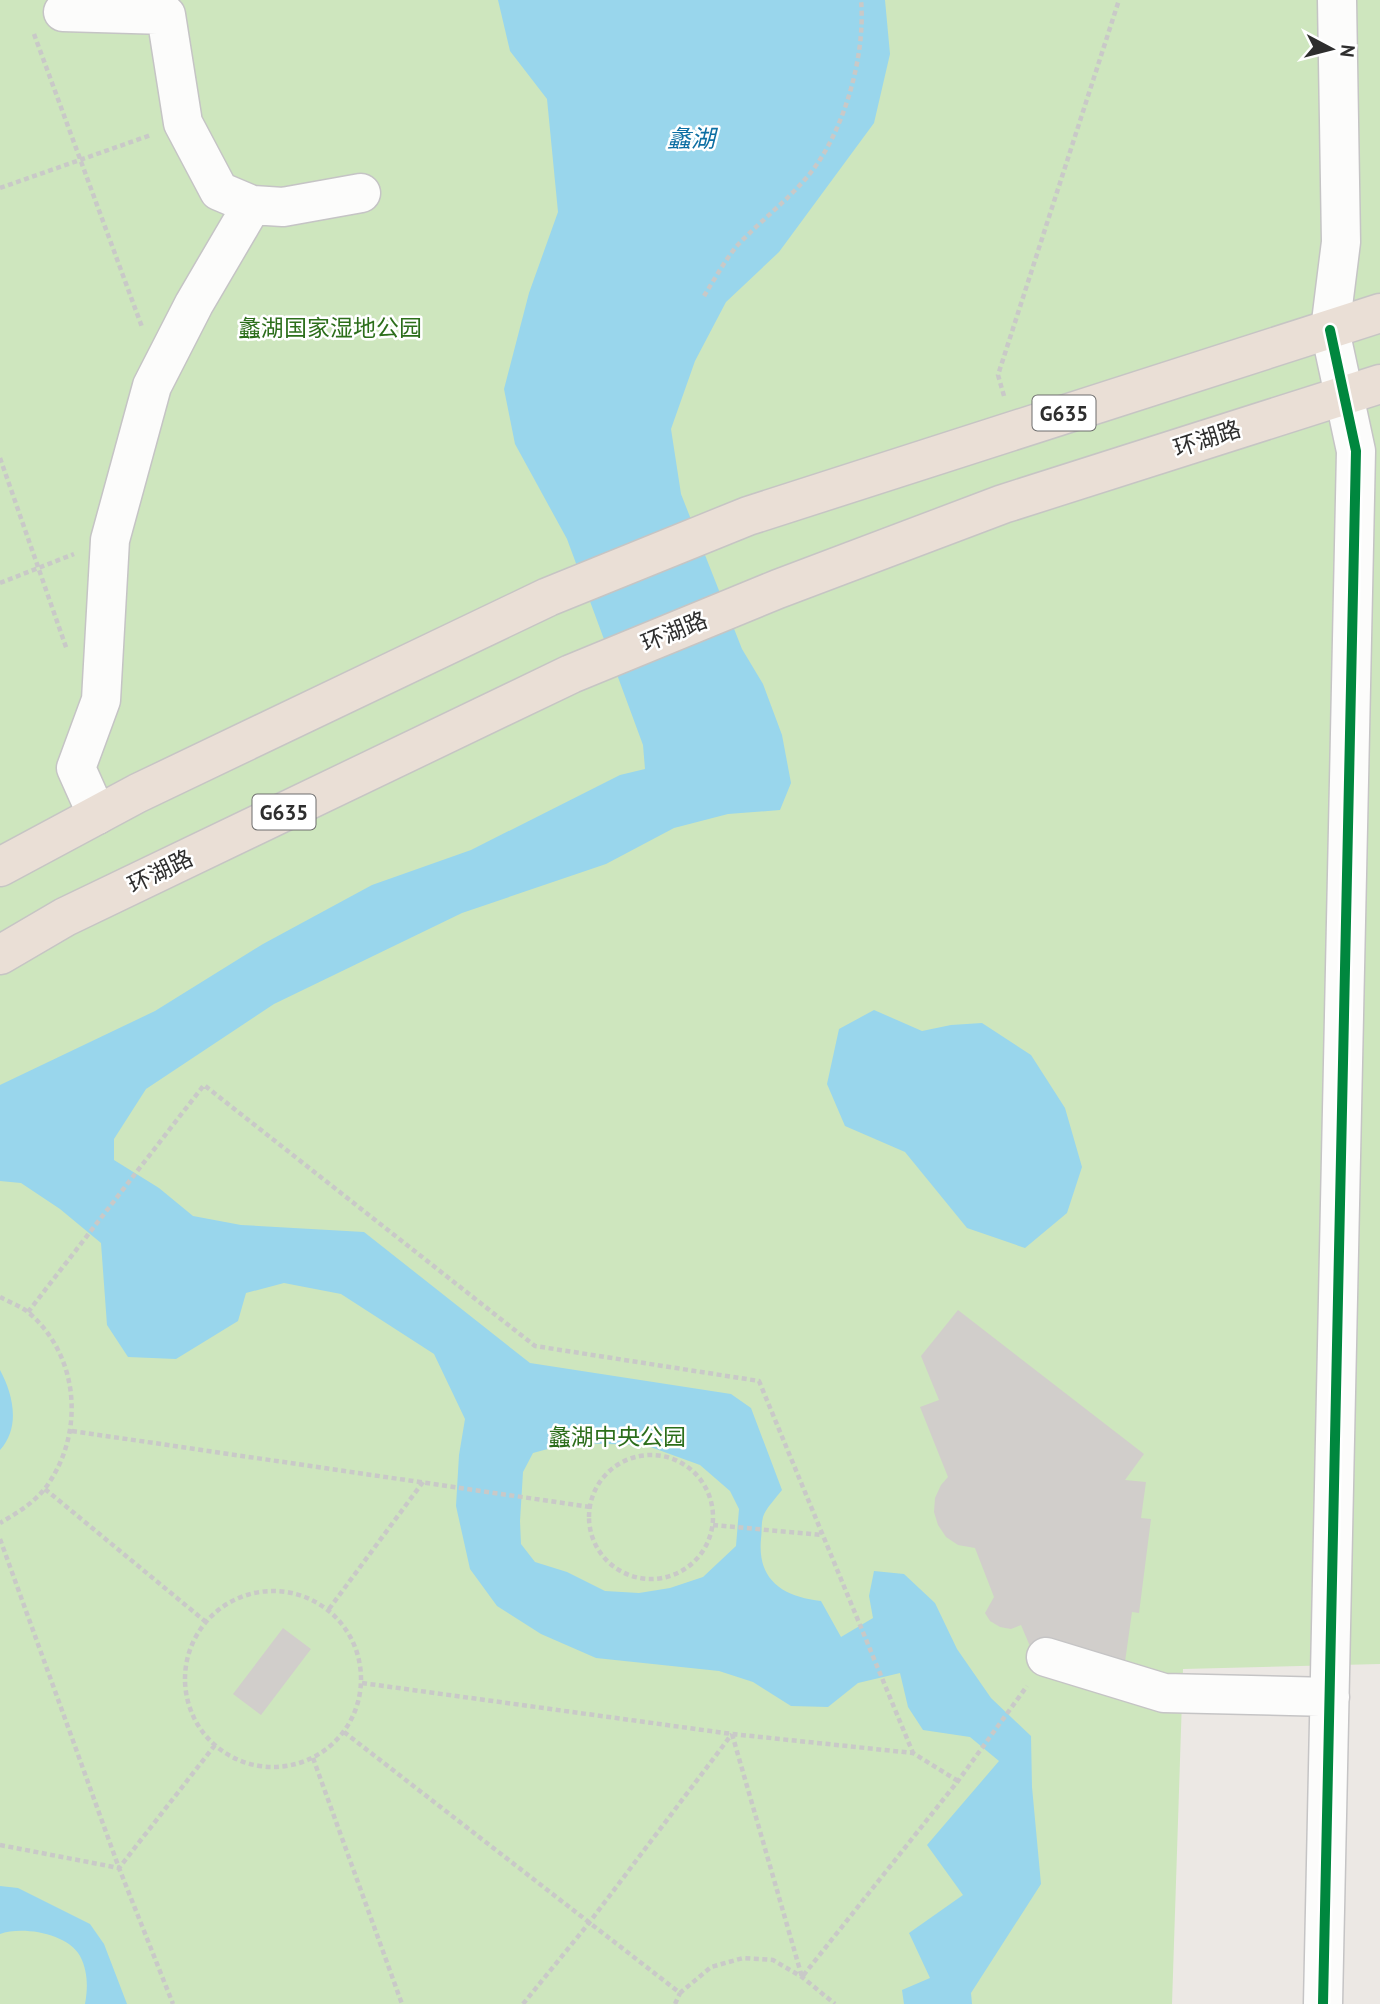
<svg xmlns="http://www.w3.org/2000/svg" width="1380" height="2004" viewBox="0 0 1380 2004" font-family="'PT Sans','Noto Sans SC',sans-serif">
<rect width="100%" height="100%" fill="#ece8e4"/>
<!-- green -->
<path fill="#cee6be" d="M0 0H1380V1664L1183 1669 1172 2004H0Z"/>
<!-- water -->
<path fill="#99d6ec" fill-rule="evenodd" d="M498 0H885L890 54 874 123 779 252 726 302 695 361 671 429 681 494 742 649 763 684 782 735 791 783 780 810 728 814 674 828 606 864 462 913 274 1004 146 1089 114 1139V1160L159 1188 193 1216 241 1225 364 1232 530 1363 731 1394 751 1408 782 1490C776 1498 766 1508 763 1517 761 1524 762 1532 761 1539 757 1580 783 1597 821 1601L841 1637 873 1618 869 1596 874 1571 904 1574 935 1603 957 1649 991 1698 1031 1736 1032 1787 1041 1884 971 1993 972 2004H904L902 1990 930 1978 909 1933 963 1895 927 1845 999 1761 970 1737 923 1730 908 1707 900 1673 858 1683 828 1707 791 1706 753 1682 719 1671 596 1658 541 1634 497 1606 470 1569 456 1506 459 1455 465 1419 434 1354 341 1294 284 1283 246 1293 238 1321 176 1359 128 1357 107 1325 101 1243 60 1209 21 1183 0 1181V1085L155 1011 263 944 372 885 471 850 620 775 645 769 643 745 567 539 515 444 504 389 529 293 558 212 547 99 510 51ZM570 1443 645 1445 700 1465 730 1491 739 1509 736 1546 703 1577 670 1588 639 1593 605 1591 567 1572 535 1562 521 1544 520 1521 523 1472 533 1453Z
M874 1010 922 1031 951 1025 982 1023 1031 1055 1065 1108 1082 1167 1067 1213 1025 1248 967 1228 905 1152 845 1126 827 1084 839 1029Z
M0 1370C13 1394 21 1427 0 1450Z
M0 1886 18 1888 90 1924 104 1944 127 2004H85C88 1988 88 1971 80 1956 67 1933 22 1926 0 1934Z"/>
<!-- building -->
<path fill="#d1cecb" d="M958 1310 1144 1454 1125 1480 1146 1482 1141 1518 1151 1519 1139 1613 1132 1612 1125 1662 1035 1650 1029 1644 1021 1625 1011 1629 1000 1627 990 1621 985 1613 994 1597 975 1548 958 1545 946 1537 938 1525 934 1512 935 1498 941 1485 948 1477 920 1407 939 1400 921 1356Z
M283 1628 311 1649 261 1715 233 1694Z"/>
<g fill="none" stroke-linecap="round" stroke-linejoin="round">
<!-- minor casing -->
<g stroke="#c5c4c5" stroke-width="41">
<path id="minor" d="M63 12 166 15 183 123 219 191 252 205 283 207 361 193
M97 815 76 768 101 700 110 540 152 386 194 304 252 205
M1046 1657 1164 1693 1330 1697
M1323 2004 1356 451 1330 330 1341 242 1337 0"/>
</g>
<!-- highway casing -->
<g stroke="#c6c5c4" stroke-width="41">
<path id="highway" d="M0 867 138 793 548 597 748 516 1380 313
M0 955 65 917 571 674 778 589 1003 504 1380 384"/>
</g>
<!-- path -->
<path stroke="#c9c9c8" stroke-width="4.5" stroke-dasharray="5 3.5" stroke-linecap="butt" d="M34 34 142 327
M0 188 151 135
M704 296C714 280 724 262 736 247 759 222 787 201 808 176 844 133 866 55 861 0
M1004 396 998 375 1119 0
M0 458 67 650
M0 583 74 554
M0 1297C9 1302 20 1306 28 1312 80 1356 85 1434 46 1487 34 1503 17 1513 0 1523
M28 1312 204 1085 535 1346 759 1381 913 1753
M72 1431 590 1507
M589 1517a62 62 0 1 1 124 0a62 62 0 1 1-124 0Z
M45 1489 206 1622
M713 1525 822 1535
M0 1539 119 1868 173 2004
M185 1679a88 88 0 1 1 176 0a88 88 0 1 1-176 0Z
M329 1609 423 1482
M362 1683 732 1734 913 1753 958 1781
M344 1732 680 1993 711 1967 743 1958 773 1960 802 1977 835 2004
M732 1734 802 1977 958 1781 1027 1686
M313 1758 402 2004
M0 1845 119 1868 215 1745
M523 2004 589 1923 732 1734
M675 2004 680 1993"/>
<!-- minor -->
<use href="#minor" stroke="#fcfcfb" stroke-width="38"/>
<!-- highway -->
<use href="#highway" stroke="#eadfd6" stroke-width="38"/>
<!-- cycleway casing -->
<g stroke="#fff" stroke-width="15">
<path id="cycleway" d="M1323 2004 1356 451 1330 330"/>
</g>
<!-- cycleway -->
<use href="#cycleway" stroke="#00873e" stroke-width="10"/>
</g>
<g text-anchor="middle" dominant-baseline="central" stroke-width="5" stroke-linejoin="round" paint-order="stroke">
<!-- shield labels -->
<g fill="#fff" stroke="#6d6d6d" stroke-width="2">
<rect x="1032.5" y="395.5" width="63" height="35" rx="5"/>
<rect x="252.5" y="794.5" width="63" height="35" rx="5"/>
</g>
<g font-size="21" font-weight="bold" fill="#2e2e2e">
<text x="1064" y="413">G635</text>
<text x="284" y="812">G635</text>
</g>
<!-- park labels -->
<g font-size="23" fill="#2c6e1b" stroke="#fff">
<text x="330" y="327">蠡湖国家湿地公园</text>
<text x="617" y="1436">蠡湖中央公园</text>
</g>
<!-- street labels -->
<g font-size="23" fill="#2e2e2e" stroke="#fff">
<text transform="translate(1207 438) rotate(-18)">环湖路</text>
<text transform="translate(674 631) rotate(-22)">环湖路</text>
<text transform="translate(160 871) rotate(-26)">环湖路</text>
</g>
<!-- water labels -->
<g font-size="24" font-style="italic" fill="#0d6fa3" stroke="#fff">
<text x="691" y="138">蠡湖</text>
</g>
</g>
<!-- north arrow -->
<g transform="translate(1331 49) rotate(97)" stroke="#ffffff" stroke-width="5" paint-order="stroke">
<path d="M0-5L12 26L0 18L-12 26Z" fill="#2e2e2e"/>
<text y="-10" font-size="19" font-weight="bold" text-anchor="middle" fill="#2e2e2e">N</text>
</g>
</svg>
